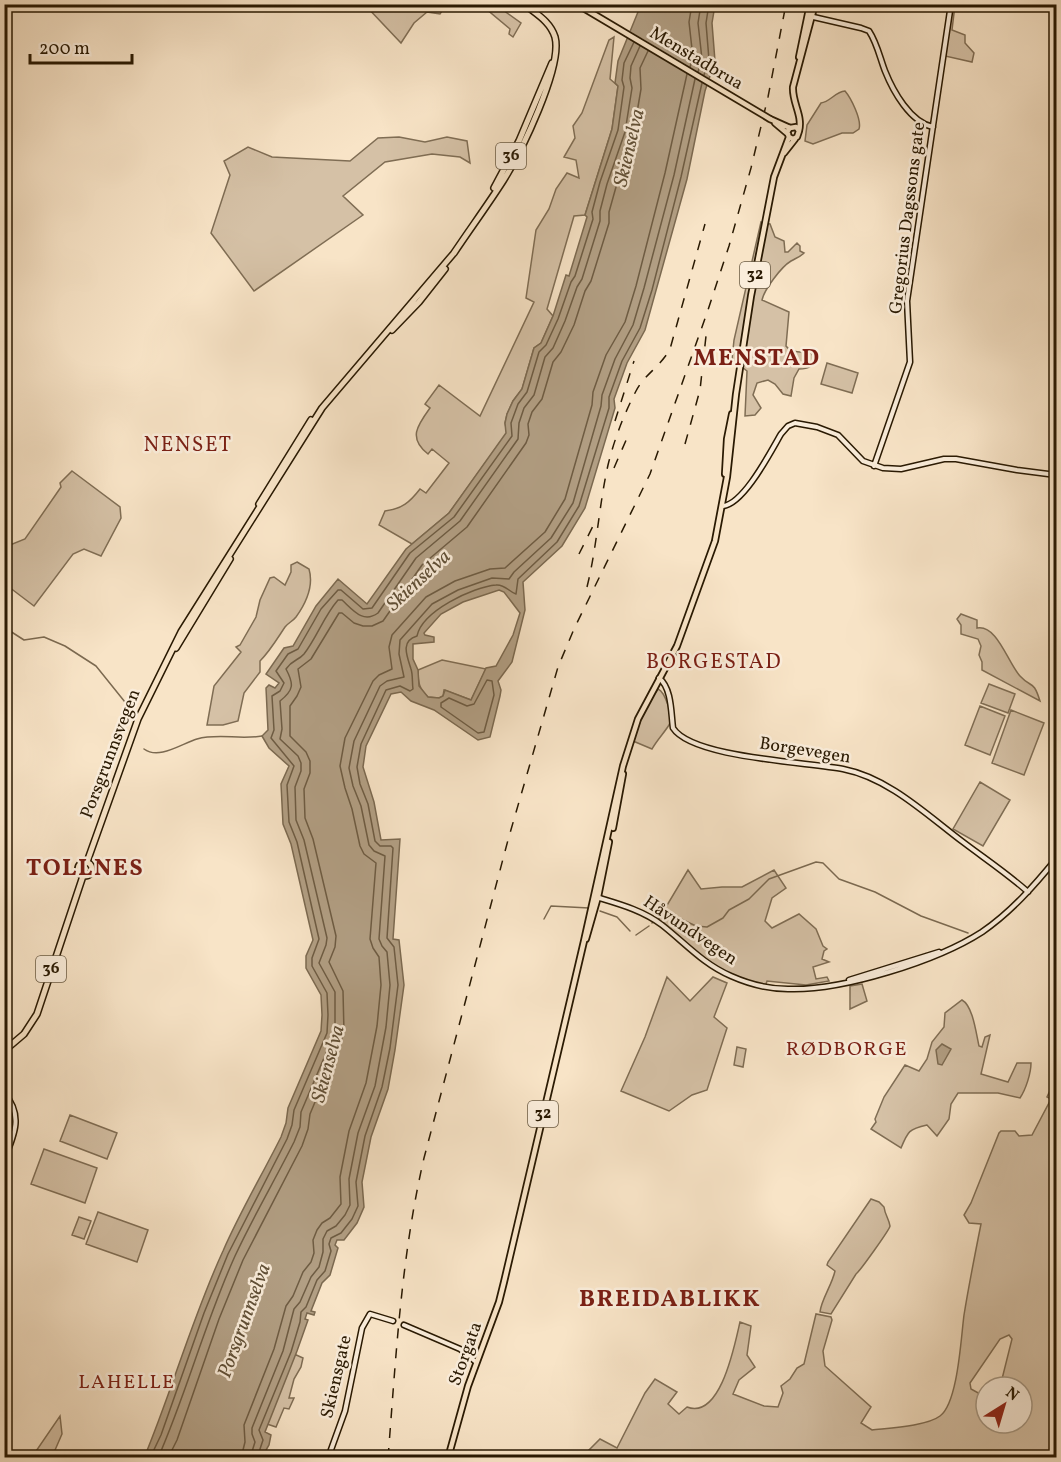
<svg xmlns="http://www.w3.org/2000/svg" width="1061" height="1462" viewBox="0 0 1061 1462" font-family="Vollkorn,serif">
<rect width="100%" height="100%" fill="#f8e4c7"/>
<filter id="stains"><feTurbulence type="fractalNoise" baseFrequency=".00333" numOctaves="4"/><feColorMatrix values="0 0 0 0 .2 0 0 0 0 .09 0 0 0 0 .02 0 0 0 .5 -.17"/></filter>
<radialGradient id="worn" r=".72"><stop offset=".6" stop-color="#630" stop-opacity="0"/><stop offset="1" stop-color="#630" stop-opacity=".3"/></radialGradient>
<!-- green -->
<path fill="#d5c1a6" stroke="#7f6d54" stroke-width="1.5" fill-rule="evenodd" d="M365 5H446L440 14 427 12 414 23 401 43Z
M475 5H496L521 23 513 37 509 34 510 29 486 9Z
M953 5H955L952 30 965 35V43L974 53 972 62 945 56Z
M614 37 610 79 618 86 612 129 585 215 574 216 547 309 553 316 541 343 534 348 522 389 513 401 507 414 505 423 507 433 449 513 412 544 379 525 385 511C402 509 410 502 420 489L426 493 449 463 432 449 428 454C408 438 417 426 430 408L425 404 439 385 480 416 534 302 526 298 536 230 549 209 556 189 567 173 579 178 576 160 564 157 575 138 573 126 582 113 609 40Z
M845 91C851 98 862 120 859 129L853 133H842L813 144 805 141 807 125 821 103C830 102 835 92 845 91Z
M399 137 425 142 447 137 467 141 470 163 460 157 432 154 385 162 343 196 363 215 254 291 211 233 230 175 224 161 248 147 272 157 350 161 378 138Z
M761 222 770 224 775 237 784 241 785 252H788L797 243 800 246V251L804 253C800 257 796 258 791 261 781 267 764 290 762 300L789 312 786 346C791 353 802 352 810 352L814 357C813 367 809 369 799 369L794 378 791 396 783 394 775 384 768 380 757 383 753 395 761 408 755 415 745 416 747 371 732 359 734 340Z
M827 363 858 373 852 393 821 384Z
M72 471 120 507 121 518 101 556 84 549 73 554 34 606 5 584V547L25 539 61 487 60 483Z
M297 562 309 569C314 586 306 603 296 617 293 621 288 623 285 627 277 639 270 651 260 661V672L244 693 238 721 223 725H207L214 686 241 652 236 647 240 645 256 617 260 600 270 578 274 577 285 585 291 572V565Z
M961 614 977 620V628C997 624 1008 663 1020 676 1032 689 1033 679 1040 701L982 670V662L979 655 981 646 978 639 961 634V625L957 619Z
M442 660 486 669 471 700 444 690 443 696 439 698 428 697C419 689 418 682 418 670Z
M989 684 1015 694 1008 713 981 703Z
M658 689C665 692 674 717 669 725 664 733 657 740 652 749L633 741 646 706Z
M980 706 1005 716 990 755 965 745Z
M1011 710 1044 723 1024 775 992 763Z
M980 782 1010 800 983 846 953 829Z
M688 870 701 889 722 887H742L774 870 786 888 772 898 765 921 772 928 799 914 816 929 823 946 827 949 824 951 822 959 829 962 813 967 816 979 827 977 829 981 806 985 767 981 765 987 721 972 657 922Z
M667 977 690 1001 713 977 727 983 714 1017 727 1028 707 1090 692 1095 669 1111 621 1091 645 1037Z
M862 984 867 1001 850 1009V986Z
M962 1000C973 1006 976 1033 979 1046L982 1047 985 1037 990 1035 981 1074 1008 1082 1017 1063H1031C1031 1073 1026 1089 1020 1098L998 1093H958L951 1104 949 1119 937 1136 927 1125C909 1129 908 1131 901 1148L871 1129 876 1122 875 1119 884 1097 905 1065 919 1071 927 1059 932 1042 944 1027 945 1013Z
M737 1047 746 1049 743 1067 734 1065Z
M1056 1078V1457H582L600 1439 617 1448 645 1393 655 1379 677 1392 668 1404 679 1414 687 1407C721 1420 735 1343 740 1322L751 1326 747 1355 755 1367 739 1380 733 1394 764 1406 778 1407 783 1393 781 1386 790 1379 797 1368 804 1364 816 1314 831 1317 832 1320 823 1351 825 1366 871 1407 861 1423 872 1430C889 1428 927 1426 940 1416 958 1403 961 1337 964 1315 969 1284 975 1254 981 1224L969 1223 964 1215 971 1203 999 1133 1001 1131H1015L1019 1136 1032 1135 1051 1099 1047 1097ZM1009 1335 1012 1339 1000 1387H1022V1423H986V1394H980L971 1389 970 1383 1000 1339Z
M70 1115 117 1133 107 1159 60 1141Z
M44 1149 97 1168 85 1203 31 1184Z
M871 1199 879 1202 884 1207C885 1215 889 1219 890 1226 890 1229 860 1271 856 1274L831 1314 820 1312C821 1300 832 1285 835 1271L827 1265 828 1262Z
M98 1212 148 1230 137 1262 86 1244Z
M79 1217 91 1221 84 1239 72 1235Z
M294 1354 303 1358 301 1367 294 1379 289 1398H294L289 1409 284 1408 276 1427 267 1424Z
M60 1416 62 1434 52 1457H32Z"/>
<!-- water -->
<path fill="#b29f84" stroke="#7b6950" stroke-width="1.5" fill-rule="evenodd" d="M637 5H715L712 23 715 61 705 91 687 179 645 330 627 363 614 399 615 408 585 508 562 546 523 582 525 610 512 662 498 681 501 690 500 696 490 737 478 740 434 710 411 701 401 692 391 694 366 746 363 767 374 802 381 840 400 839 393 939 399 940 404 985 395 1050 388 1089 371 1137 362 1182 364 1207 357 1223 344 1240H337L335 1245 338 1248 330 1275 322 1283 311 1311 315 1312 314 1315 307 1313 305 1319 308 1320 297 1351 265 1432 271 1435 269 1445 262 1457 256 1456 255 1458H144C172 1391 192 1318 223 1251 240 1212 262 1175 281 1137L286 1123 288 1108 321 1031 322 1015 321 995 306 968V956L313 940 291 844 283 824 281 784 289 766 269 748 262 736 268 730 266 688 269 685 275 688 279 683 266 674 284 648 293 646 316 606 338 579 367 604 406 549 449 513 506 433 505 423 507 414 513 401 522 389 534 348 541 343 553 316 566 275 569 276 587 217 585 215 612 129 618 86 615 83 618 61 638 12ZM499 590 504 592 520 613 513 635 496 666 486 668 471 700 445 690 443 696 439 698 428 697 419 686 418 670 413 659V644L434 642V637L425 635 424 633 441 614 463 602Z
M942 1044 951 1049 942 1065 938 1064 936 1050Z"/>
<!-- pier -->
<path fill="#f8e4c7" d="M628 30 712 80 710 86 626 36Z"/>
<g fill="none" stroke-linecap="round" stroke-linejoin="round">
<!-- shore -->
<path stroke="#6e5c43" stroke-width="1.5" d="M690 67 693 58 689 22 692 4
M698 72 702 59 698 23 701 4
M704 75 709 60 706 23 709 4
M487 680 492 681 494 695 484 732 478 733 441 707V703L449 698 467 706 474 704Z
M150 1458 161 1435 204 1313 228 1254 287 1139 292 1125 294 1110 327 1033 328 1015 327 993 312 966V958L319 939 297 842 289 822 287 785 294 766 271 738 274 730 272 696 280 691 284 683 276 671 288 654 298 649 321 609 338 590H341L363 609 372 608 410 553 454 517 512 436 511 423 518 404 527 392 539 352 546 345 558 319 571 282 575 276 593 219 592 212 600 182 618 130 624 87 622 80 624 63 634 42
M158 1458C187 1392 205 1322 235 1256 253 1217 275 1180 294 1142L300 1127 301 1112 335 1032V992L319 963 326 945 327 938 304 840 296 820 295 787 301 771V763L298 756 280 739 282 729 280 701C294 690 294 684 286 669 293 659 298 661 304 654 317 637 324 616 338 600H342C353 610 363 624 378 613L416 558 460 521 518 439 519 423 524 408 534 395 545 357 553 348 565 321 577 287 582 279 600 221V211L607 184 625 132 632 88 630 78 631 66 640 46
M168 1458 177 1440 219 1319 243 1260 302 1146 308 1129 310 1114 344 1033 343 991 329 962 335 947 336 936 313 839 305 818 304 789 310 773V761L306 752 290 736V706L297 696 301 687 298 669 311 659 339 613H342L354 623 363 626H372L383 621 422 565 467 527 526 443 529 435 528 424 532 412 542 399 553 362 561 352 574 325 585 291 591 281 609 223V212L616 187 633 136 641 89 640 68 648 51
M241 1458 245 1442 244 1425 274 1349 286 1306 293 1296 303 1272 311 1262 314 1253 313 1240 317 1230 322 1223 330 1218 341 1204 340 1177 349 1131 366 1083 377 1026 381 985 379 957 373 948 370 939 376 863 364 854 360 846 352 809 345 788 340 766 345 738 373 681 379 675 392 669 389 647 392 635 426 597 455 581 490 569 505 568 545 532 565 499 592 405 593 392 606 355 625 322 636 286 665 173 687 74
M250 1458 255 1442 252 1434V1428L283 1351 294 1309 300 1302 311 1277 319 1267 323 1252V1239L327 1231 336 1226 345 1215 350 1205 349 1179 358 1133 375 1086 386 1027 390 985 387 952 382 946 379 939 385 856 374 851 369 845 361 806 353 786 349 768 354 741 380 686 387 681 404 677 399 654 400 640 432 604 458 590 492 578 509 579 514 572 551 538 573 503 601 406 602 395 615 359 633 325 644 288 674 175 695 79
M257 1458 263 1440 259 1430 291 1352 300 1322 301 1312 306 1307 317 1280 325 1271 331 1251 329 1244 331 1238 341 1233 352 1219 358 1206 356 1182 365 1136 382 1087 390 1048 398 985 394 947 387 938 393 848 391 846H380L375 841 368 804 360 784 357 767 361 744 386 690 400 686 410 691 413 689C412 683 413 675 411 669 407 656 400 641 417 636 422 611 473 587 496 585 505 584 509 592 516 594L518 579 557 542 579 506 609 408V397L622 361 640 328 652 290 681 177 702 83"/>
<!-- stream -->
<path stroke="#7b6950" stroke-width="1.5" d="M4 624 10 631 24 640 44 637 65 646 96 666 133 712
M144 749C159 760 181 744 197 739 219 733 239 740 262 736
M600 911 617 917 630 931
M657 918 661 915 668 913 696 926 707 927 723 918 729 910 749 899 769 879 816 862 823 863 839 879 875 892 921 916 968 933
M544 919 551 906 589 908
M652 923 653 922
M636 935 649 926"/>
<!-- secondary casing -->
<g stroke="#291902" stroke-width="7">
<path id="secondary" d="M809 16 861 28 869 31C877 43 880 58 885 71 893 91 910 122 933 127
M874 466 910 362 907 301 951 4
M723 506C744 504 771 451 781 434L788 426 795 423 817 427 838 435 863 461 883 468 901 469 944 459H956L1017 470 1056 475
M659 678C672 688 671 714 673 728 692 758 807 762 843 769 889 778 927 815 963 842 984 858 1008 874 1028 892
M596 897C619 904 642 910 662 925 685 943 703 964 731 976 749 984 768 989 788 989 842 991 937 961 982 932 1011 912 1034 886 1056 859
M849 980 939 952
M4 1093C24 1115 14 1136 4 1160
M404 1325 460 1349 476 1362
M328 1458 345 1411 362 1328 370 1314 393 1321"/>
</g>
<!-- primary casing -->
<g stroke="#291902" stroke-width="8">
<path id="primary" d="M799 57 810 4
M770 119 790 128 796 127 799 131 797 137 793 139 789 137 787 132 790 128
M775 123 788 134
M799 131C803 115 792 103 793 87L815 4
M784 153 795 139
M725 474 727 439 732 414
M613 828 623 774
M586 939 598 897 609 842
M448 1458 468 1386 499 1302 504 1282 584 941 623 766 638 719 677 646 715 541 727 477 736 394 751 296 774 177 789 137"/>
</g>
<!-- highway casing -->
<g stroke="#291902" stroke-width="8">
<path id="highway" d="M494 188 519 141 552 63
M454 253C470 229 487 206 503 181 520 154 563 67 555 37 550 21 536 14 524 4
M392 330 419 302 445 269
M259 504 311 420
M176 648 230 559
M78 869a7 7 0 1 1 14 0a7 7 0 1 1-14 0Z
M87 862 138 719 181 632 322 408 454 253
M4 1051 24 1034 37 1014 83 876"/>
</g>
<!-- secondary -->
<use href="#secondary" stroke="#faeddb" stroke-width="4"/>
<!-- primary -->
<use href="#primary" stroke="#f8e4c7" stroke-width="4.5"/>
<!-- highway -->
<use href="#highway" stroke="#f8e4c7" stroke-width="5"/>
<!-- rail -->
<path stroke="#291902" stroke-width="1.5" stroke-dasharray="10 10" stroke-linecap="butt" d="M615 421 634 361
M685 444 700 390 706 336
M614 468 627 438
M579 554 595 522
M587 587C597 547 599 505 608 465 614 440 624 414 636 391 644 375 661 366 670 349L705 224
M388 1458C396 1357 401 1257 424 1158L508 840 558 667 574 629 650 474 708 310 729 246 751 168 768 97 786 4"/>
<!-- primary-bridge casing -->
<g stroke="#291902" stroke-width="8" stroke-linecap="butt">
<path id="primary-bridge" d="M580 6 770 119"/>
</g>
<!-- primary-bridge -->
<use href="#primary-bridge" stroke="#f8e4c7" stroke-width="4.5"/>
</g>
<g text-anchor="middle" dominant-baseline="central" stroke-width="5" stroke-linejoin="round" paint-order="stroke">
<!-- shield labels -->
<g fill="#faeddb" stroke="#685943" stroke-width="1.5">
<rect x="496" y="143" width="30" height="26" rx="4.5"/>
<rect x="740" y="262" width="30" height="26" rx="4.5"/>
<rect x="36" y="956" width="30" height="26" rx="4.5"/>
<rect x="528" y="1101" width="30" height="26" rx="4.5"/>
</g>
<g font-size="16" font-weight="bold" fill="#291902">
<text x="511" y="156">36</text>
<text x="755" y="275">32</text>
<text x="51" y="969">36</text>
<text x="543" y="1114">32</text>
</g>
<!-- street labels -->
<g font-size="18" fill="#291902" stroke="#faeddb">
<text transform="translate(696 59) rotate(31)">Menstadbrua</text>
<text transform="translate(908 218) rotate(-83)">Gregorius Dagssons gate</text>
<text transform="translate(805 751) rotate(9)">Borgevegen</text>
<text transform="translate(111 754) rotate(-69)">Porsgrunnsvegen</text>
<text transform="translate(690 931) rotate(34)">Håvundvegen</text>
<text transform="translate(466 1354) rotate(-70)">Storgata</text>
<text transform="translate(337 1377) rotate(-77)">Skiensgate</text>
</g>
<!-- water labels -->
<g font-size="20" font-style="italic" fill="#604f36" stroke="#faeddb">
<text transform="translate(630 148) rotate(-77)">Skienselva</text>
<text transform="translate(419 581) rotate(-43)">Skienselva</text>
<text transform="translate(329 1064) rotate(-75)">Skienselva</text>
<text transform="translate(245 1321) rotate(-70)">Porsgrunnselva</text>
</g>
<!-- neighbourhood labels -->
<g font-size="20" letter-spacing="1.5" fill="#7a1f14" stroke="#faeddb">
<text x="847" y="1050">RØDBORGE</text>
<text x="127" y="1383">LAHELLE</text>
</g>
<!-- quarter labels -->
<g font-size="21" letter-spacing="1.5" fill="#7a1f14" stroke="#faeddb">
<text x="188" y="445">NENSET</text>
<text x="714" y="662">BORGESTAD</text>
</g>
<!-- district labels -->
<g font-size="24" font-weight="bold" letter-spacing="1.5" fill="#7a1f14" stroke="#faeddb">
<text x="757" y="359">MENSTAD</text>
<text x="85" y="869">TOLLNES</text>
<text x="670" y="1300">BREIDABLIKK</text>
</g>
</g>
<!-- margin -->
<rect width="1061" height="1462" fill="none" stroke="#f8e4c7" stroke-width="24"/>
<rect x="6" y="6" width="1049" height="1450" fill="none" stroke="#291902" stroke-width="3"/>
<rect x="12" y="12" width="1037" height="1438" fill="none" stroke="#291902" stroke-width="1.5"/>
<!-- north arrow -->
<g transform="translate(1004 1405) rotate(37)"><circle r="28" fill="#faeddb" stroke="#a69884" stroke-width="1.5"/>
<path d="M0-4.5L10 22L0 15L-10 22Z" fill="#8f2418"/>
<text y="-9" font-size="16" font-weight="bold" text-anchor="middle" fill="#291902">N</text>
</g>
<!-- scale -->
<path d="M30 54v9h102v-9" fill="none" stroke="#291902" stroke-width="3"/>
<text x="39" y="54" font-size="18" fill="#291902" stroke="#faeddb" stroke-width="4.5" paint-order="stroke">200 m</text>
<rect width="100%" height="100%" filter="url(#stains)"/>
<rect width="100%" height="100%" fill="url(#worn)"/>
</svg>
